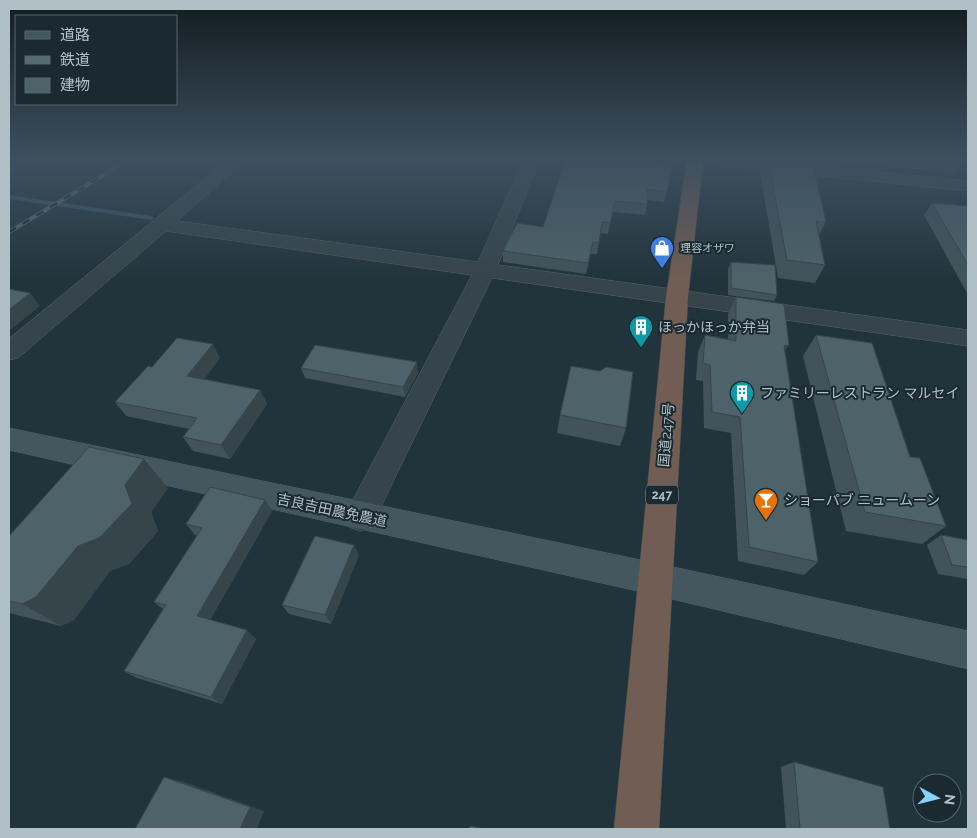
<svg xmlns="http://www.w3.org/2000/svg" width="977" height="838" viewBox="0 0 977 838" font-family="Raleway,'Noto Sans JP',sans-serif">
<rect width="100%" height="100%" fill="#22343b"/>
<g fill="none" stroke-linecap="round" stroke-linejoin="round">
<!-- stream -->
<path fill="#365662" fill-rule="evenodd" d="M9 195 151 216 154 218 151 220 9 199Z"/>
<!-- street casing -->
<g stroke="#546369" stroke-width="1">
<path id="street" d="M227 161H245L177 221 478 262 523 161H539L498 265 968 330V346L492 278 371 527 360 531 349 527 344 517 472 275 166 231 18 358 9 360V339Z
M714 161H770L968 181V191L722 166 716 164Z"/>
</g>
<!-- secondary casing -->
<g stroke="#546369" stroke-width="1">
<path id="secondary" d="M9 428 655 563 968 631V669L655 595 9 450Z"/>
</g>
<!-- highway casing -->
<g stroke="#415056" stroke-width="1">
<path id="highway" d="M687 161H703L688 297 659 829H614L666 297Z"/>
</g>
<!-- street -->
<use href="#street" fill="#36454b" fill-rule="evenodd"/>
<!-- secondary -->
<use href="#secondary" fill="#44565e" fill-rule="evenodd"/>
<!-- highway -->
<use href="#highway" fill="#715d53" fill-rule="evenodd"/>
<!-- rail casing -->
<g stroke="#586b73" stroke-width="4">
<path id="rail" d="M9 232 127 161"/>
</g>
<!-- rail -->
<use href="#rail" stroke="#1b2a30" stroke-width="2.5" stroke-dasharray="8" stroke-linecap="butt"/>
</g>
<!-- wall -->
<path fill="#42545a" d="M764 161H812L826 222 819 235 825 265 815 283 778 278 760 172Z
M885 161H960L961 164 955 173 889 167Z
M662 164 667 192 664 202 647 200V204L645 215 613 212 608 234 600 233 597 254H591L586 274 503 262V251L543 227Z
M932 203 968 206V295L924 215Z
M731 262 777 295 774 301 728 295V269Z
M736 297 785 351 818 562 804 575 738 561 731 433 704 428 703 381 696 380 698 352 705 335 728 340V314Z
M816 335 946 526 922 544 846 531 803 356Z
M220 358 204 379 260 390 267 404 230 459 193 451 183 437 189 429 126 416 115 402 152 367Z
M301 368 418 373 405 397 305 378Z
M560 415 626 428 620 446 557 433Z
M168 488 151 512 158 531 129 564 110 571 74 620 61 626 9 613V536Z
M272 511 210 620 256 639 222 704 137 678 124 671 163 609 154 602 197 535H195L186 524Z
M941 535 968 540V579L938 574 927 545Z
M359 555 331 624 289 614 282 605Z
M794 762 890 829H786L781 767Z"/>
<!-- shaded-wall -->
<path fill="#36454a" d="M593 242 591 254 586 274 588 263Z
M30 293 40 306 9 331V310Z
M213 344 220 358 196 390 187 376Z
M789 345 779 361 784 346Z
M417 362 418 373 405 397 403 387Z
M260 390 267 404 230 459 221 445Z
M144 459 168 488 151 512 158 531 129 564 110 571 74 620 61 626 22 604 125 485Z
M265 500 272 511 207 625 197 616Z
M354 545 359 555 331 624 325 615Z
M247 630 256 639 222 704 211 697Z
M164 777 184 782 264 811 257 829H240Z"/>
<!-- building -->
<path fill="#4d6269" stroke="#36454a" d="M565 161H662V164L672 165 667 192 647 189V204L615 201 610 223 602 222 599 243 593 242 588 263 503 251 517 223 543 227Z
M768 161H812L826 222 816 221 825 265 787 260Z
M929 161H960L961 164Z
M932 203 968 206V265Z
M731 262 775 265 777 295 731 288Z
M9 289 30 293 9 310Z
M736 297 784 304 789 345 784 346 818 562 749 547 740 417 712 412 710 365 703 363 705 335 736 341Z
M816 335 872 343 910 457 920 458 946 526 865 512Z
M177 338 213 344 187 376 260 390 221 445 183 437 197 418 115 402 148 366 152 367Z
M315 345 417 362 403 387 301 368Z
M571 366 600 371 606 367 633 372 626 428 560 415Z
M89 447 144 459 125 485 132 504 99 538 78 546 36 597 22 604 9 601V536Z
M210 487 265 500 197 616 247 630 211 697 124 671 166 605 154 602 202 528 186 524Z
M941 535 968 540V567L952 565Z
M315 536 354 545 325 615 282 605Z
M794 762 883 787 890 829H800Z
M164 777 250 807 240 829H135Z
M470 826 485 829H469Z"/>
<!-- sky -->
<linearGradient id="sky" x2="0" y2="1"><stop stop-color="#131d20"/><stop offset="0.58" stop-color="#3e5060"/><stop offset="1" stop-color="#3e5060" stop-opacity="0"/></linearGradient>
<rect width="977" height="278" fill="url(#sky)"/>
<!-- icons -->
<defs>
<g id="shop-pin" transform="scale(1.25)"><path d="M0 17L-7.5 6A9.5 9.5 0 1 1 7.5 6Z" fill="#3f7fe0" stroke="#1b2a30"/><path d="M-5-2.5h2.3a2.7 3.5 0 0 1 5.4 0H5L5.5 6h-11ZM-1.5-2.5h3a1.5 2.3 0 0 0-3 0Z" fill="#fff"/></g>
<g id="building-pin" transform="scale(1.25)"><path d="M0 17L-7.5 6A9.5 9.5 0 1 1 7.5 6Z" fill="#0f9aa8" stroke="#1b2a30"/><path d="M-4-6H4V6H1V3H-1V6H-4ZM-2.5-4.3h1.7v1.8h-1.7ZM.8-4.3h1.7v1.8H.8ZM-2.5-1h1.7V.8h-1.7ZM.8-1h1.7V.8H.8Z" fill="#fff"/></g>
<g id="bar-pin" transform="scale(1.25)"><path d="M0 17L-7.5 6A9.5 9.5 0 1 1 7.5 6Z" fill="#e8710a" stroke="#1b2a30"/><path d="M-6-5H6L.8 .8V4.5H3.5V6h-7V4.5H-.8V.8Z" fill="#fff"/></g>
</defs>
<g fill-rule="evenodd">
<use href="#shop-pin" x="662" y="248"/>
<use href="#building-pin" x="641" y="327"/>
<use href="#building-pin" x="742" y="393"/>
<use href="#bar-pin" x="766" y="500"/>
</g>
<g text-anchor="middle" dominant-baseline="central" stroke-width="4" stroke-linejoin="round" paint-order="stroke">
<!-- far-poi labels -->
<g font-size="11" fill="#b1c0c7" stroke="#1b2a30" text-anchor="start">
<text x="680" y="248">理容オザワ</text>
</g>
<!-- shield labels -->
<rect fill="#1b2a30" stroke="#84939a" stroke-width="1" x="646" y="485.5" width="32" height="19" rx="4"/>
<g font-size="12" font-weight="bold" fill="#b1c0c7">
<text x="662" y="495">247</text>
</g>
<!-- poi labels -->
<g font-size="14" fill="#b1c0c7" stroke="#1b2a30" text-anchor="start">
<text x="658" y="327">ほっかほっか弁当</text>
<text x="760" y="393">ファミリーレストラン マルセイ</text>
<text x="784" y="500">ショーパブ ニュームーン</text>
</g>
<!-- street labels -->
<g font-size="14" fill="#b1c0c7" stroke="#1b2a30">
<text transform="translate(666 435) rotate(-85)">国道247号</text>
<text transform="translate(332 510) rotate(12)">吉良吉田農免農道</text>
</g>
</g>
<!-- border -->
<rect width="977" height="838" fill="none" stroke="#b1c0c7" stroke-width="20"/>
<!-- legend -->
<rect x="15" y="15" width="162" height="90" fill="#1b2a30" stroke="#57666c"/>
<rect x="25" y="31" width="25" height="8" fill="#44565e" stroke="#57666c"/>
<text x="60" y="40" font-size="15" fill="#b1c0c7">道路</text>
<rect x="25" y="56" width="25" height="8" fill="#586b73" stroke="#57666c"/>
<text x="60" y="65" font-size="15" fill="#b1c0c7">鉄道</text>
<rect x="25" y="78" width="25" height="15" fill="#4d6269" stroke="#57666c"/>
<text x="60" y="90" font-size="15" fill="#b1c0c7">建物</text>
<!-- north arrow -->
<g transform="translate(937 798) rotate(97)"><circle r="24" fill="#1b2a30" stroke="#57666c"/>
<path d="M0-4L9 19L0 12L-9 19Z" fill="#85d3f8"/>
<text y="-8" font-size="14" font-weight="bold" text-anchor="middle" fill="#b1c0c7">N</text>
</g>
</svg>
